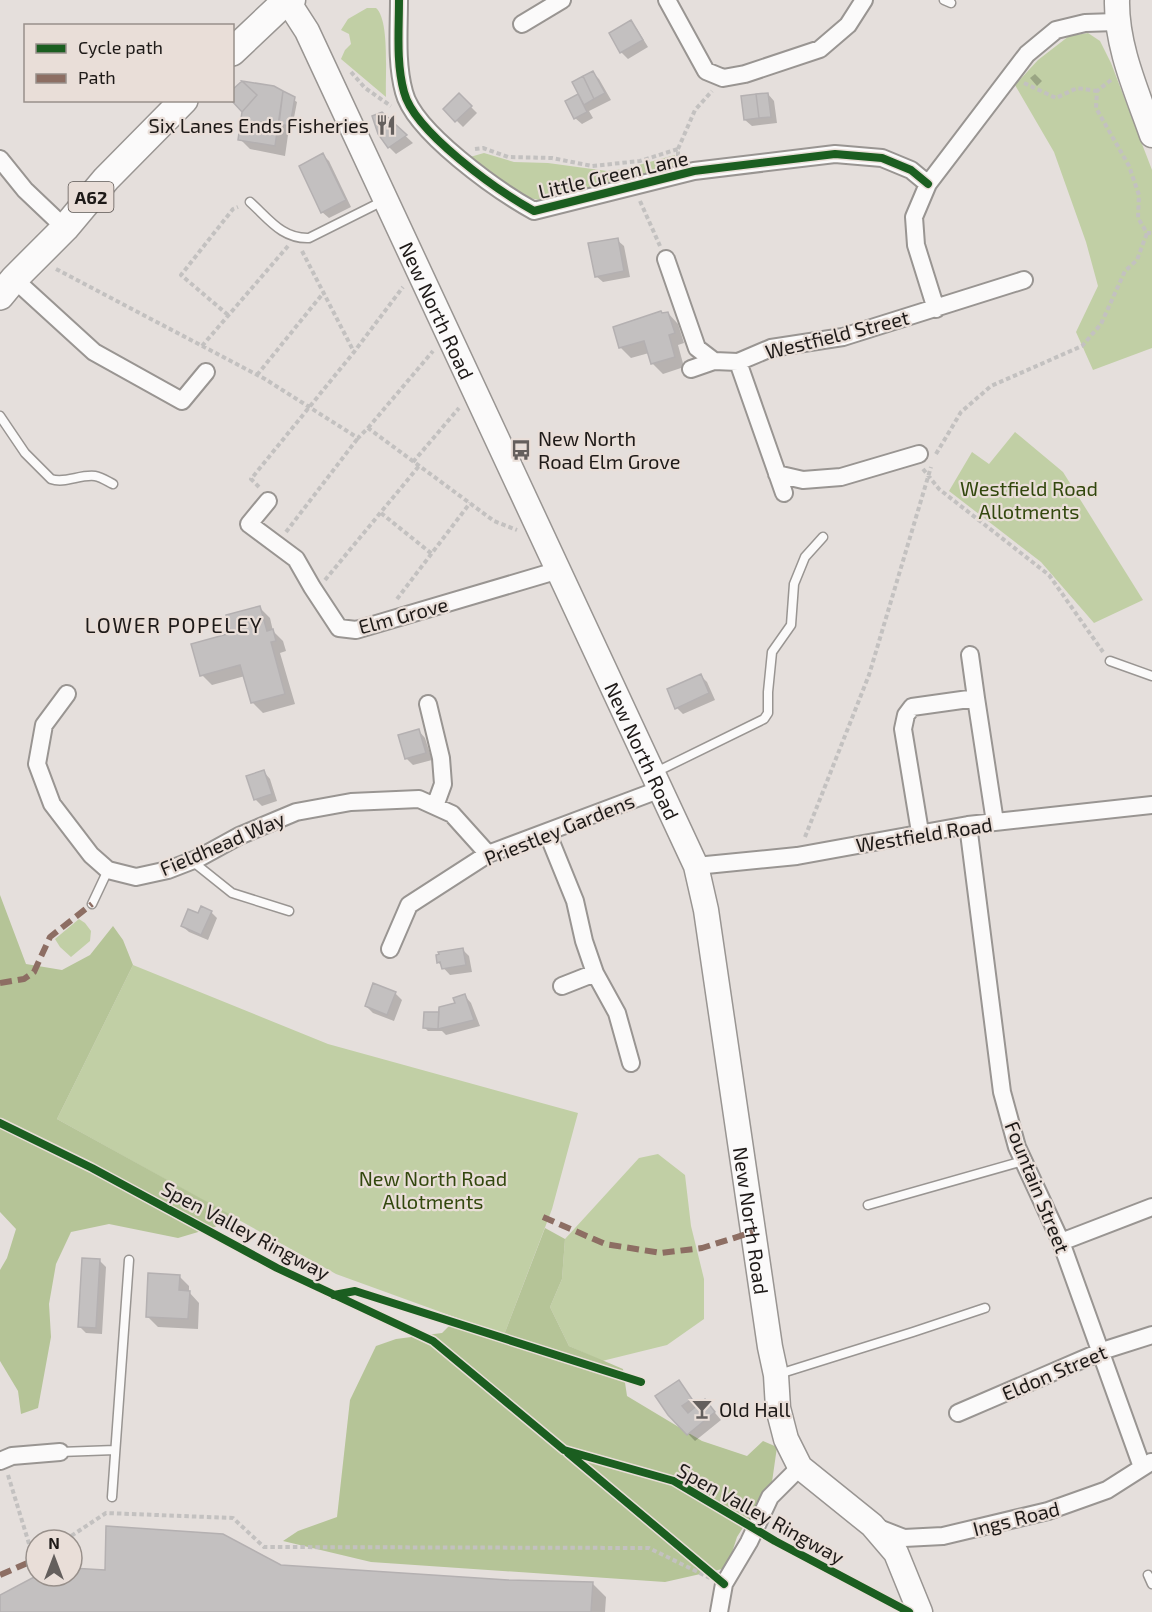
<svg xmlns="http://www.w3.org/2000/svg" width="1152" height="1612" viewBox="0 0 1152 1612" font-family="'Exo 2',sans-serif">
<rect width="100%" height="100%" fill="#e5dfdc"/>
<!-- green -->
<path fill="#c1cfa5" d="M367 8H376C390 20 385 77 386 97L341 59 345 50 351 44 349 34 341 30 348 19Z
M1088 33 1100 41 1111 63 1152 170V348L1093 370 1076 332 1098 286 1086 242 1054 152 1015 85 1038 60 1069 36Z
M484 153 514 162 548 163 607 171 624 169 675 155 672 169 539 200 520 196 470 157Z
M1015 432 1063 472 1143 600 1094 623 1041 562 949 491 972 452 989 464Z
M79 919 85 923 91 931 90 941 71 957 60 947 55 939Z
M133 965 328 1044 578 1113 552 1209 504 1335 336 1274 57 1119Z
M658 1154 685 1175 691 1226 704 1279V1319L667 1345 602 1361 569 1346 550 1307 562 1279 565 1239 639 1158Z"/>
<!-- forest -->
<path fill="#b5c497" d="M0 895 26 964 62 970 90 955 113 926 123 940 133 965 57 1119 231 1215 215 1227 178 1238 109 1224 71 1232 56 1264 49 1304 51 1337 38 1408 21 1414 18 1391 0 1361V1270L7 1258 16 1229 0 1212Z
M545 1228 565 1239 562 1279 550 1307 569 1346 623 1369 627 1396 702 1441 747 1456 763 1441 777 1447 772 1482 737 1537 727 1568 665 1582 371 1562 283 1541 298 1531 337 1517 350 1400 376 1346 396 1339 442 1333 457 1318 504 1335Z"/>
<!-- shadow -->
<path fill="#0003" d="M631 22 637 29 648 47 628 59 621 52 611 34Z
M593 73 599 79 611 100 589 111 593 118 582 124 575 118 567 102 580 95Z
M1035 74 1042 81 1037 86 1030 78Z
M274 88 297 102 292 128H289L285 156 250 149 240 139Z
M768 94 774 101 777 123 752 126 745 120Z
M459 95 477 113 463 127 445 109Z
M382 114 413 143 396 154 389 147Z
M323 155 329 161 351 207 329 218 322 212Z
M617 240 624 246 630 277 603 282 596 276Z
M668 313 678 324 684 343 678 345 684 367 663 374 652 363 649 353 631 358 621 348 615 328Z
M259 607 270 618 273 631 283 641 286 651 280 653 295 704 263 713 252 702 245 676 212 685 202 675 233 634Z
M700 675 707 682 715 700 683 714 677 708Z
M419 731 425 738 432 760 413 765 406 758Z
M264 772 270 779 277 801 262 806 255 799Z
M211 912 217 918 208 940 189 932 182 926 199 915Z
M462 949 469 956 472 972 450 975 438 962Z
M395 993 402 1000 394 1021 373 1013 366 1006Z
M465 996 471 1003 480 1026 446 1035 442 1031H428L425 1028 440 1014 457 1004Z
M99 1260 106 1267 102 1334 86 1333 79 1326Z
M179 1276 189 1286V1292L199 1303 198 1329 158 1327 147 1316Z
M679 1382 698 1407 711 1408 721 1420 695 1441 669 1414Z
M280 1567 508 1581 592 1583 606 1597 605 1612H0V1596L39 1576H72V1570L107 1572Z"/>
<!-- building -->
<path fill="#c3c0c0" stroke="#b4b0b1" stroke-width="1.5" d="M631 20 643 40 620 53 609 33Z
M593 71 605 93 594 99 583 76Z
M583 76 594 99 584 105 572 82Z
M242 81 257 95 242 112 231 100H232V90Z
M242 81 274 86 283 91 275 146 238 140 242 112 257 95Z
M283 91 295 97 290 126 279 124Z
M459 93 472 106 455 122 443 109Z
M768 93 771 117 759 118 756 94Z
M578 94 587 112 574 119 565 101Z
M756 94 759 118 744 120 741 96Z
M382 112 407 135 388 148 378 134 372 116Z
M323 153 346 200 321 213 299 166Z
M618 238 624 271 595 277 588 243Z
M661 311 662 313 668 312 675 333 669 335 675 357 651 364 644 341 619 348 613 327Z
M260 606 267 631 273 629 276 641 271 642 285 694 251 703 240 665 200 676 191 644 231 633 226 615Z
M701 674 709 693 675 709 667 689Z
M419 729 426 753 405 759 398 735Z
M264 770 272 794 254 800 246 776Z
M201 906 212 911 201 935 181 926 188 909 198 913Z
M463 948 466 965 442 969 440 962 437 963 436 955 439 954 438 952Z
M373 983 396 992 387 1015 365 1006Z
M465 994 474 1020 438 1029 439 1007 455 1003 453 998Z
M424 1012H439L438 1029 423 1028Z
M82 1258 100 1259 96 1328 78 1327Z
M148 1273 180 1275 179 1290 190 1291 188 1319 146 1317Z
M679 1380 692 1399 682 1406 688 1413 705 1399 715 1412 687 1435 668 1415 655 1396Z
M106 1526 223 1534 281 1565 508 1580 593 1582 591 1612H0V1595L36 1576H72V1568L105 1570Z"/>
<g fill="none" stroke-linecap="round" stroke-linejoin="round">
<!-- lane casing -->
<g stroke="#999592" stroke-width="11">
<path id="lane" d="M944 0 951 3
M250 202C269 219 282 239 309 238L383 201
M0 416 25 453 51 479C65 484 80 474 95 476 101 477 107 481 113 484
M1110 661 1152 676
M654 773 764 719 768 713V692L772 652 791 625 794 584 805 557 823 537
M192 861 232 893 289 911
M92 904 108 870
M868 1205 1023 1161
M779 1374 913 1332 985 1308
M60 1452 115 1450
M112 1497 129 1260
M1148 1575 1152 1584"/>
</g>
<!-- street casing -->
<g stroke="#999592" stroke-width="20">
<path id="street" d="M399 0C399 30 396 63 404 92 414 132 498 191 534 211L694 171 835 154 882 158 911 170 928 184
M667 0 706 71 723 78 745 74 820 49 848 25 864 0
M522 24 562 0
M0 159 25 190 65 228
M666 259 697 348 714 361
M14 279 94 352 182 401 206 372
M936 309 916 245 914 217 928 184 1027 54 1056 30 1085 23 1116 22
M738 362 784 493
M691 369 714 361 738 362 771 348 843 337 1024 280
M777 474 803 480 841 477 919 454
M268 501 249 524 296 559 312 587 339 628 356 630 559 570
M970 655 976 698
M67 694 44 725 37 764 52 804 91 855 108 870 136 877 168 870 199 858 239 836 296 812 351 802 419 799 452 814 488 854
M428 704 441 758 443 784 435 806
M968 825 1002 1092 1017 1147 1061 1242 1142 1467
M547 832 575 901 584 941 595 973 617 1013 631 1063
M920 832 903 729 906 715 912 707 976 698 995 822
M696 866 797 856 968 825 1152 805
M390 949 409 905 488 854 661 789
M562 986 595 973
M1061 1242 1152 1207
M958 1413 1102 1351 1152 1335
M0 1461 12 1456 60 1452
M876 1527 904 1538 943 1536 1048 1511 1107 1490 1151 1462
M719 1612 724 1584 749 1542 770 1497 800 1467"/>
</g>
<!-- secondary casing -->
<g stroke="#999592" stroke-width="27">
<g id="secondary">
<path id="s1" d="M293 0H287L307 31 696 866 706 910 770 1347 776 1375 778 1408 786 1439 800 1467 872 1525 896 1553 920 1612"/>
<path d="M1117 0C1116 46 1137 92 1152 135"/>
</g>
</g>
<!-- primary casing -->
<g stroke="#999592" stroke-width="30">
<path id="primary" d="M232 52 287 0
M0 296 14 279 65 228 106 179 184 100"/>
</g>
<!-- path -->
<path stroke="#c3c1c0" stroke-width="4" stroke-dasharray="4.5 3" stroke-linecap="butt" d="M351 72 365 88 391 106
M1111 80 1097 91 1096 108 1129 166 1139 195 1138 218 1147 233H1152
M1024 83 1056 98 1077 88 1097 91
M475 149 483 148 508 157 552 158 592 166 640 161 678 149V159
M678 149 695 110 712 91
M640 201 660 246
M302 251 354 352
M56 269 265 379 358 438 368 428 494 521 517 530
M228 315 181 275 233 209 238 207
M202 346 288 246
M257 375 324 292
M368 428 433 351
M936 454 961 412 991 386 1082 346 1101 324 1125 271 1137 260 1147 233
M413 462 459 408
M923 469 939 489 1049 575 1103 652
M259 487 251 479 354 352 403 287
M381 513 432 554
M286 532 358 438
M325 580 419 466
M397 599 470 503
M805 837 869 675 931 467
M8 1475 34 1560 36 1559
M65 1540 106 1513 233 1518 264 1547 649 1548 710 1578"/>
<!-- lane -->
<use href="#lane" stroke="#fbfafa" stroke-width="8"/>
<!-- street -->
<use href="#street" stroke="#fbfafa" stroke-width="16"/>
<!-- secondary -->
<use href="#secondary" stroke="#fbfafa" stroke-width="24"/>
<!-- primary -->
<use href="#primary" stroke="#fbfafa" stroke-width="27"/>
<!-- quiet -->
<path stroke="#8d6e63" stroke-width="6" stroke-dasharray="12 6" stroke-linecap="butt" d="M0 983 24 979 34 972 50 937 92 904
M543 1217 605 1244 661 1253 702 1248 753 1232
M0 1575 34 1560"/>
<!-- cycleway casing -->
<g stroke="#e9ded8" stroke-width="11">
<path id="cycleway" d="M399 0C399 30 396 63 404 92 414 132 498 191 534 211L694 171 835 154 882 158 911 170 928 184
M0 1123 92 1168 277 1268 433 1341 564 1450 674 1481 775 1541 909 1612
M334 1295 355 1291 641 1382
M568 1453 724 1584"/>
</g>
<!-- cycleway -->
<use href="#cycleway" stroke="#1b5e20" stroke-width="8"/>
</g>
<!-- icons -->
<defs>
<g id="restaurant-bare" transform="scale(1.62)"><path d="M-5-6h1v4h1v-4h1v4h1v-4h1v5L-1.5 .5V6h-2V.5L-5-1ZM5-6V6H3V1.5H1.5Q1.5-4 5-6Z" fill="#645f5d" stroke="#e9ded8" stroke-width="2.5" paint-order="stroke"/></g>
<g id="bus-bare" transform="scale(1.62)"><path d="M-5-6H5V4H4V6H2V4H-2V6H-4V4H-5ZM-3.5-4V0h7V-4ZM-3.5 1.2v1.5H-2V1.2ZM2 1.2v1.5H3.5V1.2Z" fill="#645f5d" stroke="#e9ded8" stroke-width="2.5" paint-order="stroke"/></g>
<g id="bar-bare" transform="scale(1.62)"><path d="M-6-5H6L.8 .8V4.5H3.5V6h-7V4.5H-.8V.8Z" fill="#645f5d" stroke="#e9ded8" stroke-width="2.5" paint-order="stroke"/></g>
</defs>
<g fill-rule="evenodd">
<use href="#restaurant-bare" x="386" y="125"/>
<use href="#bus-bare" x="521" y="450"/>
<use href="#bar-bare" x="702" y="1409"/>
</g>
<g text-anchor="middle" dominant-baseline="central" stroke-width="4.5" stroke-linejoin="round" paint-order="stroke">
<!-- shield labels -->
<rect fill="#e9ded8" stroke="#5b5552" stroke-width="1.5" x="68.5" y="182" width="45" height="30" rx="4.5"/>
<g font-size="18" font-weight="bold" fill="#1e1a18">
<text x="91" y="197">A62</text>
</g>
<!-- poi labels -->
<g font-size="20" fill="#1e1a18" stroke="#e9ded8" text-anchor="start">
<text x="369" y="125" text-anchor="end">Six Lanes Ends Fisheries</text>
<text x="538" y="438">New North<tspan x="538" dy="23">Road Elm Grove</tspan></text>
<text x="719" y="1409">Old Hall</text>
</g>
<!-- street labels -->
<g font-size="20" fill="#1e1a18" stroke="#e9ded8">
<text transform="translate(613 174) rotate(-13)">Little Green Lane</text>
<text stroke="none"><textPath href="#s1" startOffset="351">New North Road</textPath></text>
<text transform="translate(837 334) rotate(-14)">Westfield Street</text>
<text transform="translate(403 615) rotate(-15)">Elm Grove</text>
<text stroke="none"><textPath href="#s1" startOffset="837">New North Road</textPath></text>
<text transform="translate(559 829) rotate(-22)">Priestley Gardens</text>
<text transform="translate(924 834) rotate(-9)">Westfield Road</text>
<text transform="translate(222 843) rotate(-23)">Fieldhead Way</text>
<text transform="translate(1038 1187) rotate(68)">Fountain Street</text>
<text stroke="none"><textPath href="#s1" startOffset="1323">New North Road</textPath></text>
<text transform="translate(246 1230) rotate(28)">Spen Valley Ringway</text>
<text transform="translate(1054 1372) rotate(-23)">Eldon Street</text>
<text transform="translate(761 1513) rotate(29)">Spen Valley Ringway</text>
<text transform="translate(1016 1518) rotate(-14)">Ings Road</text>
</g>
<!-- park labels -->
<g font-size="20" fill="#32470d" stroke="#e9ded8">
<text x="1029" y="488">Westfield Road<tspan x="1029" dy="23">Allotments</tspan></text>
<text x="433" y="1178">New North Road<tspan x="433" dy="23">Allotments</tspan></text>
</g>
<!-- neighbourhood labels -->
<g font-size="21" letter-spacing="1.5" fill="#1e1a18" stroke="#e9ded8">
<text x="174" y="624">LOWER POPELEY</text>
</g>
</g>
<!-- legend -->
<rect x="24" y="24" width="210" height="78" fill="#e9ded8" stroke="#98908b" stroke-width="1.5"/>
<rect x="36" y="44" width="30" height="9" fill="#1b5e20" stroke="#98908b" stroke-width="1.5"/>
<text x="78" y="54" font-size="18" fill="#1e1a18">Cycle path</text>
<rect x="36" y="74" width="30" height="9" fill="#8d6e63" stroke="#98908b" stroke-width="1.5"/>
<text x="78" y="84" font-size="18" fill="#1e1a18">Path</text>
<!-- north arrow -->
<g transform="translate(54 1558)"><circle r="28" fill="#e9ded8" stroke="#98908b" stroke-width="1.5"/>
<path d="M0-4.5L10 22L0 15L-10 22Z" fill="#645f5d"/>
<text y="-9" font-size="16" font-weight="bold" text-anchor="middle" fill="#1e1a18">N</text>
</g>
</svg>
